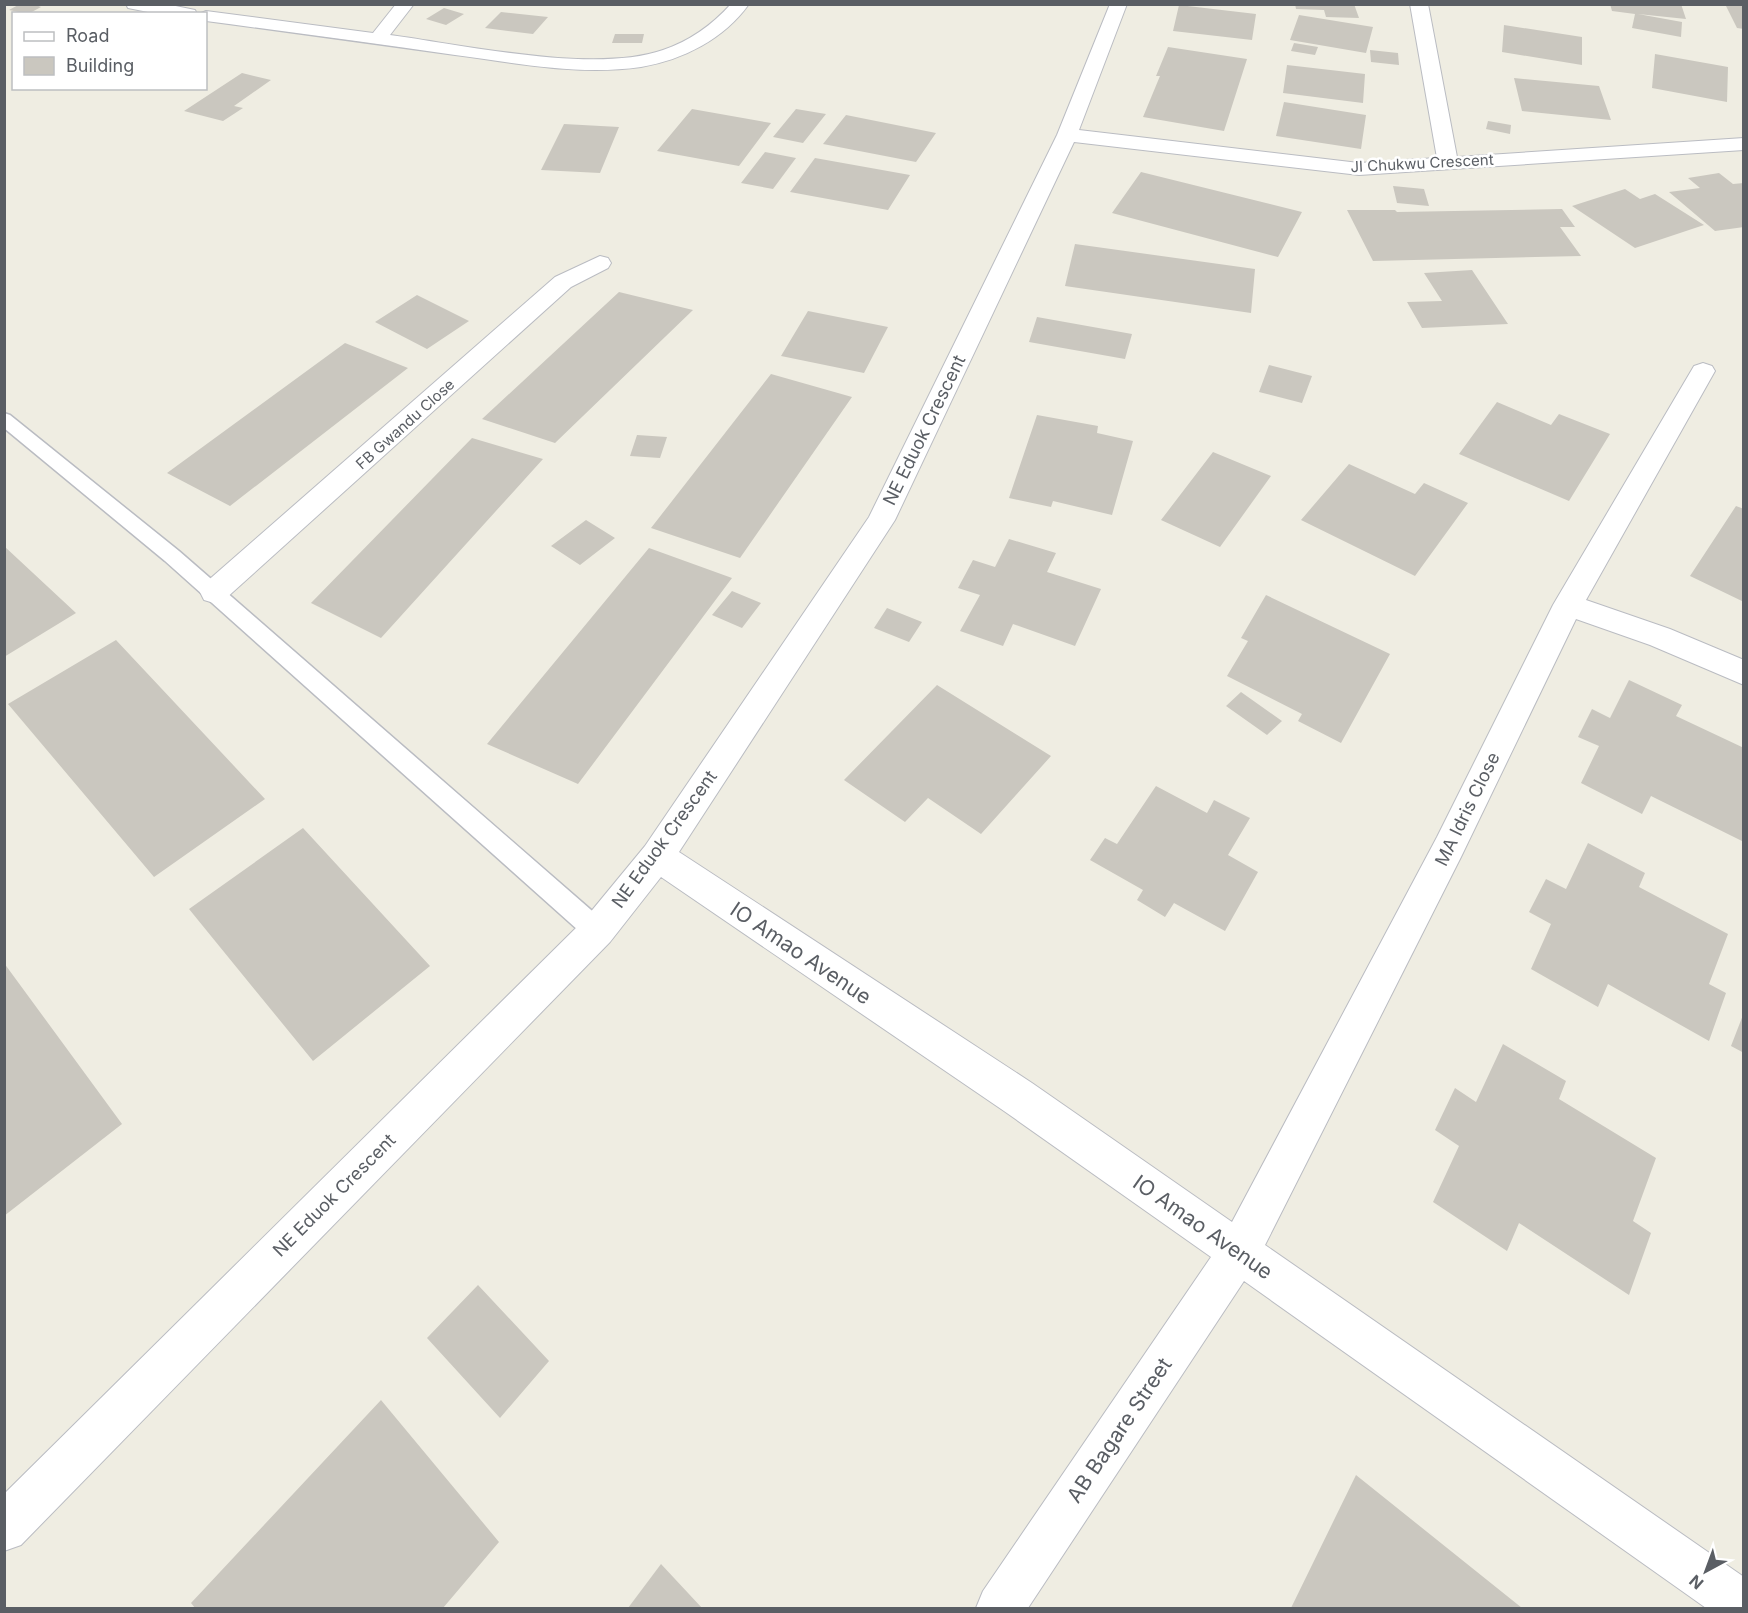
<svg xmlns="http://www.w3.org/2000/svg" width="1748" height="1613" viewBox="0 0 1748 1613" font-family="Inter,sans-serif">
<rect width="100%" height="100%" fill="#efede2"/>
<!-- building -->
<path fill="#cac7bf" d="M20 4H33L41 7 28 14 9 10Z
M1295 4H1354L1359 18 1326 17 1324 10 1296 9Z
M1610 4H1681L1686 19 1638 14 1682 22 1681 37 1632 28 1635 14 1612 11Z
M1725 4H1744V29L1737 28Z
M1179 5 1256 14 1252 40 1173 31Z
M444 8 464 14 446 25 426 19Z
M501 12 548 17 533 34 485 28Z
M1299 15 1373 27 1366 53 1290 40Z
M1504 25 1582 37V65L1502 52Z
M615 34H644L642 43H612Z
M1294 43 1318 47 1315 55 1291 51Z
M1168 47 1247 59 1224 131 1143 117 1160 76H1156Z
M1370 50 1398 53 1399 65 1371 62Z
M1655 54 1728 67 1727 102 1652 88Z
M1287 65 1365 74 1363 103 1283 93Z
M242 73 271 80 234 106 243 108 223 121 184 111Z
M1514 78 1599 86 1611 120 1522 111Z
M1284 102 1366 115 1361 149 1276 136Z
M692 109 771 123 739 166 657 151Z
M796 109 826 114 803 143 773 137Z
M846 115 936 133 916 162 823 144Z
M1488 121 1511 125 1510 134 1486 129Z
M564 124 619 127 600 173 541 170Z
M765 152 796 158 773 189 741 183Z
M815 158 910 175 888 210 790 192Z
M1141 172 1302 212 1278 257 1112 213Z
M1719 173 1733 184 1744 183V227L1715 231 1669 192 1700 188 1688 178Z
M1393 186 1424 189 1429 206 1397 203Z
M1625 189 1640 199 1655 194 1704 225 1635 248 1572 206Z
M1562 209 1575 227H1560L1581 256 1373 261 1347 210H1395L1397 212Z
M1075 244 1255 269 1251 313 1065 286Z
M1472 270 1508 324 1422 328 1407 302 1442 301 1424 273Z
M619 292 693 310 555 443 482 419Z
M417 295 469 321 427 349 375 322Z
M808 311 888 327 864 373 781 356Z
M1037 317 1132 334 1125 359 1029 342Z
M345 343 408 368 230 506 167 473Z
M1269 365 1312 376 1302 403 1259 392Z
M771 374 852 397 740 558 651 528Z
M1497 402 1551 425 1559 414 1610 434 1569 501 1459 454Z
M1037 415 1098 426 1097 433 1133 441 1112 515 1053 501 1051 507 1009 498Z
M637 435 667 437 660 458 630 456Z
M472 438 543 459 381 638 311 603Z
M1213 452 1271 476 1220 547 1161 520Z
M1349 464 1415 494 1424 483 1468 503 1415 576 1301 520Z
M1736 506 1744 509V602L1690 576Z
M586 520 615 538 580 565 551 546Z
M1009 539 1056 553 1047 572 1101 589 1075 646 1013 624 1003 646 960 631 980 595 958 588 973 560 995 567Z
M4 546 76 613 4 657Z
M649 548 732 578 578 784 487 744Z
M732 591 761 603 742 628 712 615Z
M1266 595 1390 654 1341 743 1298 721 1302 714 1227 676 1248 641 1241 638Z
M887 608 922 622 909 642 874 628Z
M116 640 265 799 154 877 8 704Z
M1629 680 1682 705 1676 716 1744 748 1742 841 1651 796 1642 814 1581 783 1599 746 1578 737 1592 709 1610 718Z
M937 685 1051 756 981 834 928 798 905 822 844 780Z
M1241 692 1282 721 1267 735 1226 706Z
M1156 786 1207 813 1214 800 1250 818 1228 855 1258 872 1225 931 1174 903 1165 917 1137 900 1143 890 1090 860 1105 838 1117 844Z
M303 828 430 966 313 1061 189 909Z
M1588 843 1645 873 1639 887 1728 934 1709 984 1726 993 1709 1041 1608 984 1598 1007 1531 969 1551 924 1529 912 1546 879 1566 889Z
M4 963 122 1124 4 1216Z
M1743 1015H1744V1053L1731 1046Z
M1503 1044 1566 1081 1559 1099 1656 1158 1633 1221 1651 1233 1629 1295 1519 1223 1507 1251 1433 1202 1459 1146 1435 1130 1455 1088 1476 1102Z
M478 1285 549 1361 500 1418 427 1338Z
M381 1400 499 1542 443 1608H195L191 1603Z
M1356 1475 1522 1608H1291Z
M661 1564 702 1608H628Z"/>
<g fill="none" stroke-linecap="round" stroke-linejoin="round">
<!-- lane casing -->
<g stroke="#babcc2" stroke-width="3">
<path id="lane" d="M4 413 10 415 179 551 606 923 609 931 606 939 597 942 588 939 165 561 4 428Z"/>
</g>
<!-- street casing -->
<g stroke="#babcc2" stroke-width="2">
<path id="street" d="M126 4H166L195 10 197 14H158L128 8Z
M396 4H414L390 35C465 45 594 74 663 50 690 41 712 25 731 4H749C724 39 683 60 641 67 579 76 516 63 455 55 372 43 289 32 206 21V14H199L206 11 373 33Z
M1110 4H1127L1079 130 1359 163 1437 158 1410 4H1428L1457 157 1744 138V150L1359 175 1074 142 895 520 679 852 1032 1083 1232 1222 1437 837 1553 605 1694 366 1703 363 1712 366 1715 371 1586 600 1670 629 1744 660V685L1650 645 1576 619 1461 857 1265 1245 1744 1577V1608H1706L1244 1281 1028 1608H976L983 1591 1211 1257 1004 1111 661 877 610 942 21 1545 4 1551V1494L584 920 645 846 869 517 1057 135Z
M600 256 608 258 611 263 608 268 571 287 224 600 214 603 204 600 200 592 204 584 555 277Z"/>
</g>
<!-- lane -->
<use href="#lane" fill="#fff" fill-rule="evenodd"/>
<!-- street -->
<use href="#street" fill="#fff" fill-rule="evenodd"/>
</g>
<g text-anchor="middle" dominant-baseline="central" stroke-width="5" stroke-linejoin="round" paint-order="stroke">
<!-- far-street labels -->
<g font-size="15" fill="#5a5e64" stroke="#fff">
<text transform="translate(1422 163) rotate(-3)">JI Chukwu Crescent</text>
<text transform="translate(405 424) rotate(-42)">FB Gwandu Close</text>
</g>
<!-- street labels -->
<g font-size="18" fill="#5a5e64" stroke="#fff">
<text transform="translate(924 430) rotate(-64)">NE Eduok Crescent</text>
<text transform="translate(1467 809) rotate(-64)">MA Idris Close</text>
<text transform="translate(664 839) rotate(-54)">NE Eduok Crescent</text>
<text transform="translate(334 1195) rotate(-45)">NE Eduok Crescent</text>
</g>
<!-- near-street labels -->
<g font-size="21" fill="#5a5e64" stroke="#fff">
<text transform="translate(801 953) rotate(34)">IO Amao Avenue</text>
<text transform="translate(1203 1227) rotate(35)">IO Amao Avenue</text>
<text transform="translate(1119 1430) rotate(-56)">AB Bagare Street</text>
</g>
</g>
<!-- border -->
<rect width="1748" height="1613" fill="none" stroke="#5a5e64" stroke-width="12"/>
<!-- legend -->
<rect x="12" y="12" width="195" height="78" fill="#ffffff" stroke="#bdbfc1" stroke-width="1.5"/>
<rect x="24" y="32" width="30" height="9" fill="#ffffff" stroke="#bdbfc1" stroke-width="1.5"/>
<text x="66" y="42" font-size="18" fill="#5a5e64">Road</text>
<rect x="24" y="57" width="30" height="18" fill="#cac7bf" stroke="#bdbfc1" stroke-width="1.5"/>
<text x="66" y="72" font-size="18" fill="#5a5e64">Building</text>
<!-- north arrow -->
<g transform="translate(1706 1571) rotate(221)" stroke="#ffffff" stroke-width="4.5" paint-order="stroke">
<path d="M0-4.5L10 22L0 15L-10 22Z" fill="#5a5e64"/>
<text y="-9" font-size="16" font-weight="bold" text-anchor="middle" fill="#5a5e64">N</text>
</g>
</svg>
